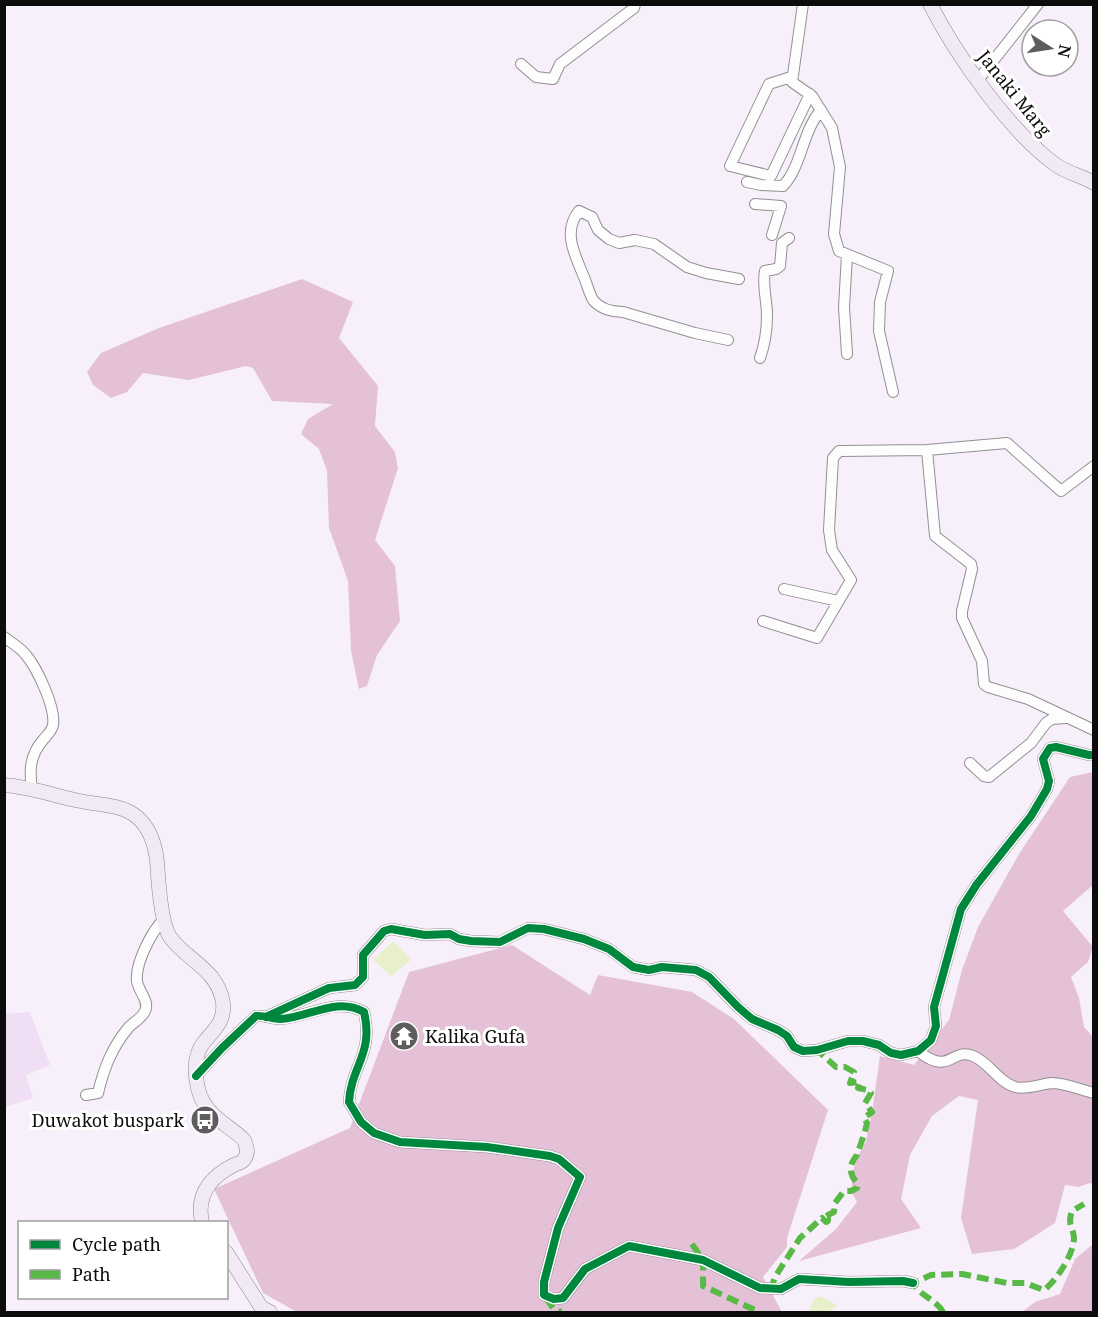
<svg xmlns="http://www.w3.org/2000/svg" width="1098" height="1317" viewBox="0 0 1098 1317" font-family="'Noto Serif',serif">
<rect width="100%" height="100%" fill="#f7f0fa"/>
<!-- farmland -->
<path fill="#f0def5" d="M30 1012 50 1065 26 1075 33 1098 5 1107V1014Z"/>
<!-- forest -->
<path fill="#e4c1d7" d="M302 279 353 302 339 338 378 386 375 426 395 452 398 468 375 540 395 566 400 621 377 655 367 686 359 689 351 651 348 581 329 528 327 471 319 449 301 434 308 419 333 404 272 401 253 368 246 366 189 380 143 373 127 392 111 398 93 385 87 372 101 353 159 328Z
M1093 772V885L1063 911 1093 947 1088 962 1071 977 1079 998 1084 1027 1093 1037V1184L1089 1183 1079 1187 1065 1185 1055 1223 1014 1249 972 1254 961 1218 978 1100 959 1096 932 1116 910 1155 901 1199 921 1228 799 1261 836 1229 857 1202 851 1191 855 1161 866 1142 873 1106 880 1056 914 1065 949 1020 962 970 978 927 1019 854 1070 777Z
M512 945 590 995 598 975 692 992 734 1019 828 1110 787 1238V1247L763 1277 782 1312H297L263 1293 214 1189 350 1128 409 972Z
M1092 1245 1093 1312H1022L1035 1302 1060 1294 1075 1259Z"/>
<!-- water -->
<path fill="#e8f0cb" d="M393 941 411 960 391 976 373 960Z
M821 1296 837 1305 829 1312H806H809C812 1304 812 1299 821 1296Z"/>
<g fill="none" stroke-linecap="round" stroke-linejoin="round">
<!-- street casing -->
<g stroke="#928f93" stroke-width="12">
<path id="street" d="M803 4 792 82 812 96 832 128 840 167 834 234 839 251 888 271 880 302 879 331 893 392
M521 64 536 77 553 79 560 64 634 8 635 4
M791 77 769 84 730 166 771 176 810 94
M978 80 1038 4
M747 182 761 185 783 186C802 166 802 132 821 110
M755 204 781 206 772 235
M847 255 844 307 847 354
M728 340 695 333 623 312C613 312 600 309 593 300 589 293 587 284 584 277 575 255 562 232 579 211L592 217 598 230 609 239 619 243 635 240 654 244 687 267 706 273 739 279
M760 358C765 344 767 330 767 315 767 301 762 284 765 271L776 269 780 266 782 243 789 238
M927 450 935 536 971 564 972 569 962 611V618L982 661 984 684 988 687 1028 699 1094 730
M784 589 838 601
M763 621 817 638 851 580 832 550 829 530 833 458 839 451 927 450 1007 443 1061 491 1094 466
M4 637C12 643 21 648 26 655 37 668 56 708 53 725 52 731 47 735 43 740 30 755 29 770 32 789
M970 763 984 776 989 777 1031 743 1046 723 1052 719 1065 718
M266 1017 329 988 355 985 363 977V955L384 931 391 929 425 935 450 934 459 939 471 941 500 942 528 928 544 929 584 939 609 949 633 967 649 970 662 967 696 970 709 977 738 1007 752 1019 778 1030 787 1036 794 1047 803 1051 817 1050 848 1041H863L879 1045 891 1053 901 1055 918 1051 931 1040 936 1026 934 1007 961 909 977 884 1031 816 1047 789 1049 781 1043 759 1050 748 1056 747 1089 755H1094
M918 1051C951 1077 950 1047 973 1056 989 1062 998 1082 1015 1087 1027 1090 1040 1084 1052 1083 1065 1083 1081 1090 1094 1093
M196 1076 222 1048 256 1016C264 1015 272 1019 280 1019 308 1018 336 996 364 1012 374 1054 351 1066 349 1102L361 1122 374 1133 400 1142 487 1147 550 1156 559 1159 580 1177 558 1228 544 1282V1295L554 1299 563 1298 585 1269 629 1246 703 1260 760 1288 781 1289 799 1279 849 1282 903 1281 913 1283
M86 1095 98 1093C104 1068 112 1047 129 1027 134 1022 142 1018 145 1011 150 1001 138 991 137 981 135 963 152 931 164 919"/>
</g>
<!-- secondary casing -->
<g stroke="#88858a" stroke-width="15">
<path id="secondary" d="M930 4C956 55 1010 132 1056 165 1067 173 1082 176 1094 183
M4 785C31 787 55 796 80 801 98 805 122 804 137 817 150 828 155 844 157 861 158 878 161 924 170 937 187 961 218 969 223 1003 225 1021 215 1029 204 1042 190 1059 195 1095 209 1110 219 1122 233 1129 244 1140 246 1145 249 1152 245 1158 243 1163 238 1163 234 1165 210 1177 196 1195 202 1222
M226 1252 261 1307 270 1312"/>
</g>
<!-- street -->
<use href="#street" stroke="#fefdfe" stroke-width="10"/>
<!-- secondary -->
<use href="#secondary" stroke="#f1e9f4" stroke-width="14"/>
<!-- quiet -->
<path stroke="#58b947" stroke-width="6" stroke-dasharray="12 6" stroke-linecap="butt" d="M692 1244 703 1260V1286L755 1310V1312
M777 1290 773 1283 775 1277 800 1238 822 1218 826 1222 828 1221V1218L824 1217 834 1212 835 1203 844 1191H851L857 1188 858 1184C852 1178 848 1169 853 1161 856 1154 856 1159 858 1152 861 1143 865 1133 867 1123L864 1118 872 1112 865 1103 871 1093 868 1090 858 1088 860 1082 850 1083 854 1072 845 1067H836L817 1050
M546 1298 553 1308 561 1312
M943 1312C937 1300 920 1296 913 1283L931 1275 962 1274 1007 1283H1025L1044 1290C1056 1281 1074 1254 1074 1238 1073 1226 1067 1225 1072 1211L1084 1204"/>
<!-- cycleway casing -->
<g stroke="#fff" stroke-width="11">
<path id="cycleway" d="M266 1017 329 988 355 985 363 977V955L384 931 391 929 425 935 450 934 459 939 471 941 500 942 528 928 544 929 584 939 609 949 633 967 649 970 662 967 696 970 709 977 738 1007 752 1019 778 1030 787 1036 794 1047 803 1051 817 1050 848 1041H863L879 1045 891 1053 901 1055 918 1051 931 1040 936 1026 934 1007 961 909 977 884 1031 816 1047 789 1049 781 1043 759 1050 748 1056 747 1089 755H1094
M196 1076 222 1048 256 1016C264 1015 272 1019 280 1019 308 1018 336 996 364 1012 374 1054 351 1066 349 1102L361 1122 374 1133 400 1142 487 1147 550 1156 559 1159 580 1177 558 1228 544 1282V1295L554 1299 563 1298 585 1269 629 1246 703 1260 760 1288 781 1289 799 1279 849 1282 903 1281 913 1283"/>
</g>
<!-- cycleway -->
<use href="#cycleway" stroke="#00873e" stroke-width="8"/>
</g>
<!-- icons -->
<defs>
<g id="temple-disc" transform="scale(1.5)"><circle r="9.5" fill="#5e5c5f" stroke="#fff"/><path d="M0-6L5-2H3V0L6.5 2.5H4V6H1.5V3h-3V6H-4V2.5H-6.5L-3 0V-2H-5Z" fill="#fff"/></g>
<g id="bus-disc" transform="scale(1.5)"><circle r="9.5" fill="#5e5c5f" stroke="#fff"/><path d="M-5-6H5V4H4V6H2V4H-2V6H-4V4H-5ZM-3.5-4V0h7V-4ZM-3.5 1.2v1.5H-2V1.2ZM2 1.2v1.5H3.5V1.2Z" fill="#fff"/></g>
</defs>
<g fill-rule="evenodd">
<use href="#temple-disc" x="404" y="1036"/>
<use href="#bus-disc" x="205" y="1120"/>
</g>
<g text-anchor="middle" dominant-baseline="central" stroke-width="6" stroke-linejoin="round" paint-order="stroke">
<!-- street labels -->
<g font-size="18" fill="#0c0c0c" stroke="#fff">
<text transform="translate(1015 93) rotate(51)">Janaki Marg</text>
</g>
<!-- poi labels -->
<g font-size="18" fill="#0c0c0c" stroke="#fff" text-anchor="start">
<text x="425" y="1036">Kalika Gufa</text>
<text x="184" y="1120" text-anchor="end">Duwakot buspark</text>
</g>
</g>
<!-- border -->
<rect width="1098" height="1317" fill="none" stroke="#0c0c0c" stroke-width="12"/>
<!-- legend -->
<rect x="18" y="1221" width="210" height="78" fill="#ffffff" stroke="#9e9e9e" stroke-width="1.5"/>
<rect x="30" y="1240" width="30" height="9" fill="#00873e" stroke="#9e9e9e" stroke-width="1.5"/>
<text x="72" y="1251" font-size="18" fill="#0c0c0c">Cycle path</text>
<rect x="30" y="1270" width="30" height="9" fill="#58b947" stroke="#9e9e9e" stroke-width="1.5"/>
<text x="72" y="1281" font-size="18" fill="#0c0c0c">Path</text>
<!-- north arrow -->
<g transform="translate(1050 48) rotate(102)"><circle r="28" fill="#ffffff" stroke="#9e9e9e" stroke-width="1.5"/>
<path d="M0-4.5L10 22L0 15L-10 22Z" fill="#5e5c5f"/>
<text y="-9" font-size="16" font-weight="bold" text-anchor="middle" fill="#0c0c0c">N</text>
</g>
</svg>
